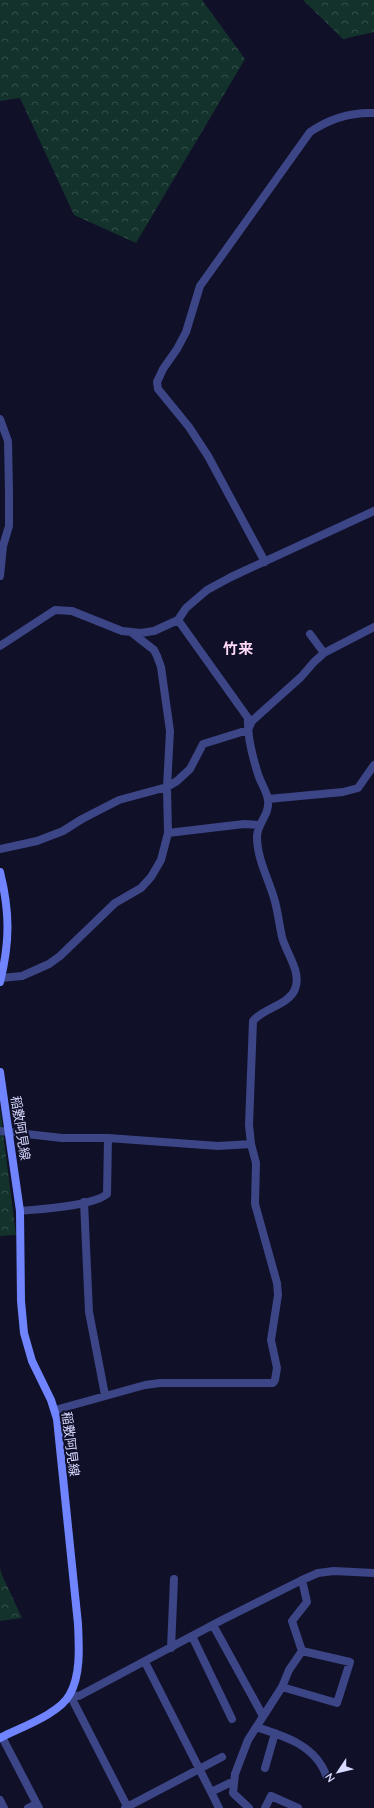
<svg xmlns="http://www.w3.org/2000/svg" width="374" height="1808" viewBox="0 0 374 1808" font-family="Quicksand,'Noto Sans JP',sans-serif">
<defs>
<pattern id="forest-crowns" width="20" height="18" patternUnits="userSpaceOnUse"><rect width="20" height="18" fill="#13322b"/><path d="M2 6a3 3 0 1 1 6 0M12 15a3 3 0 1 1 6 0" fill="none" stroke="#354f4b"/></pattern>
</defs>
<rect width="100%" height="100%" fill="#101028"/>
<!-- forest -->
<path fill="url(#forest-crowns)" d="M0 0H202L245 59 136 243 74 215 20 98 0 101Z
M303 0H374V32L343 39Z
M0 1108 16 1235 0 1236Z
M0 1568 2 1575 22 1618 0 1621Z"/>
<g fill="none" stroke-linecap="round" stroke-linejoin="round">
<!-- minor -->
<path stroke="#3c4586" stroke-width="8" d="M0 419 8 441 9 492V526L3 546 0 576
M265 562 208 456 189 427 158 389 157 382 163 369 177 349 186 332 200 286 310 132C329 119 350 112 374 113
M310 634 324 653
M0 646 55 610 72 611 122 631 141 633 154 631 178 620 186 608 207 590 231 577 374 511
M268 799 343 792 358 788 374 765
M168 833 244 824 259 825
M0 849 37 841 63 831 82 819 119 800 167 787 177 781 190 769 203 744 248 730 252 721 301 677 314 662 324 653 374 627
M1 978 22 976 49 964 60 956 115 903 141 888 151 877 161 860 168 833 167 787 170 731 161 667 157 656 154 650 131 632
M0 1131 62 1138H108
M84 1202 89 1312 105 1395
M20 1211C40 1209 93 1206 107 1194L108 1138 218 1146 251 1144
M55 1410 145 1385 160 1383H273L275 1380 277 1368 271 1340 278 1295 277 1283 255 1204 256 1163 251 1144 249 1125 253 1021C263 1008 289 1005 295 989 302 972 286 953 282 937 279 924 278 911 274 898 268 878 257 858 257 837 257 823 270 815 268 800 267 792 262 785 259 777 253 759 247 737 248 718L178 620
M213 1625 263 1716
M192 1636 232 1719
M171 1648 174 1579
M145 1662 211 1792 234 1781
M282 1687 337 1703 350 1662 302 1651
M70 1695 79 1696 222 1620 302 1580 318 1573 334 1571 374 1573
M70 1695 128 1808
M256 1727C284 1736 315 1745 326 1775
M2 1737 39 1808
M265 1768 275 1733
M211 1792 219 1808
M0 1800 4 1808
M28 1808 36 1804
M125 1808 222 1757
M249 1808 233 1793 235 1774 248 1740 282 1687 289 1670 302 1651 292 1621 307 1602 302 1580
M265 1808 271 1796 298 1808"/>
<!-- secondary -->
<path stroke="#6f84fe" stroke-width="8" d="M0 872C10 912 10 942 0 982
M0 1072 20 1211 21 1301 24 1333 32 1361 51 1400 57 1419 78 1624C79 1646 81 1674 70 1694 60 1714 19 1728 0 1738"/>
</g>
<g text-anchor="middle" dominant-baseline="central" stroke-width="4" stroke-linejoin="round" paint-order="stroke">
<!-- street labels -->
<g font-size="13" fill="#d7d9ff" stroke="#101028">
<text transform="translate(21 1128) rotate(81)">稲敷阿見線</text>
<text transform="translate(71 1444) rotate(83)">稲敷阿見線</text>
</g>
<!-- quarter labels -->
<g font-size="15" font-weight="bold" fill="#ffd9f7" stroke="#101028">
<text x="238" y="648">竹来</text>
</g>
</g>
<!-- north arrow -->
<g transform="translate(338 1772) rotate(235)" stroke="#101028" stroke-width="3" paint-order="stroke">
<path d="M0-3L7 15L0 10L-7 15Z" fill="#d7d9ff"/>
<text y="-6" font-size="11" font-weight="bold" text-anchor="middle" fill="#d7d9ff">N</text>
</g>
</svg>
